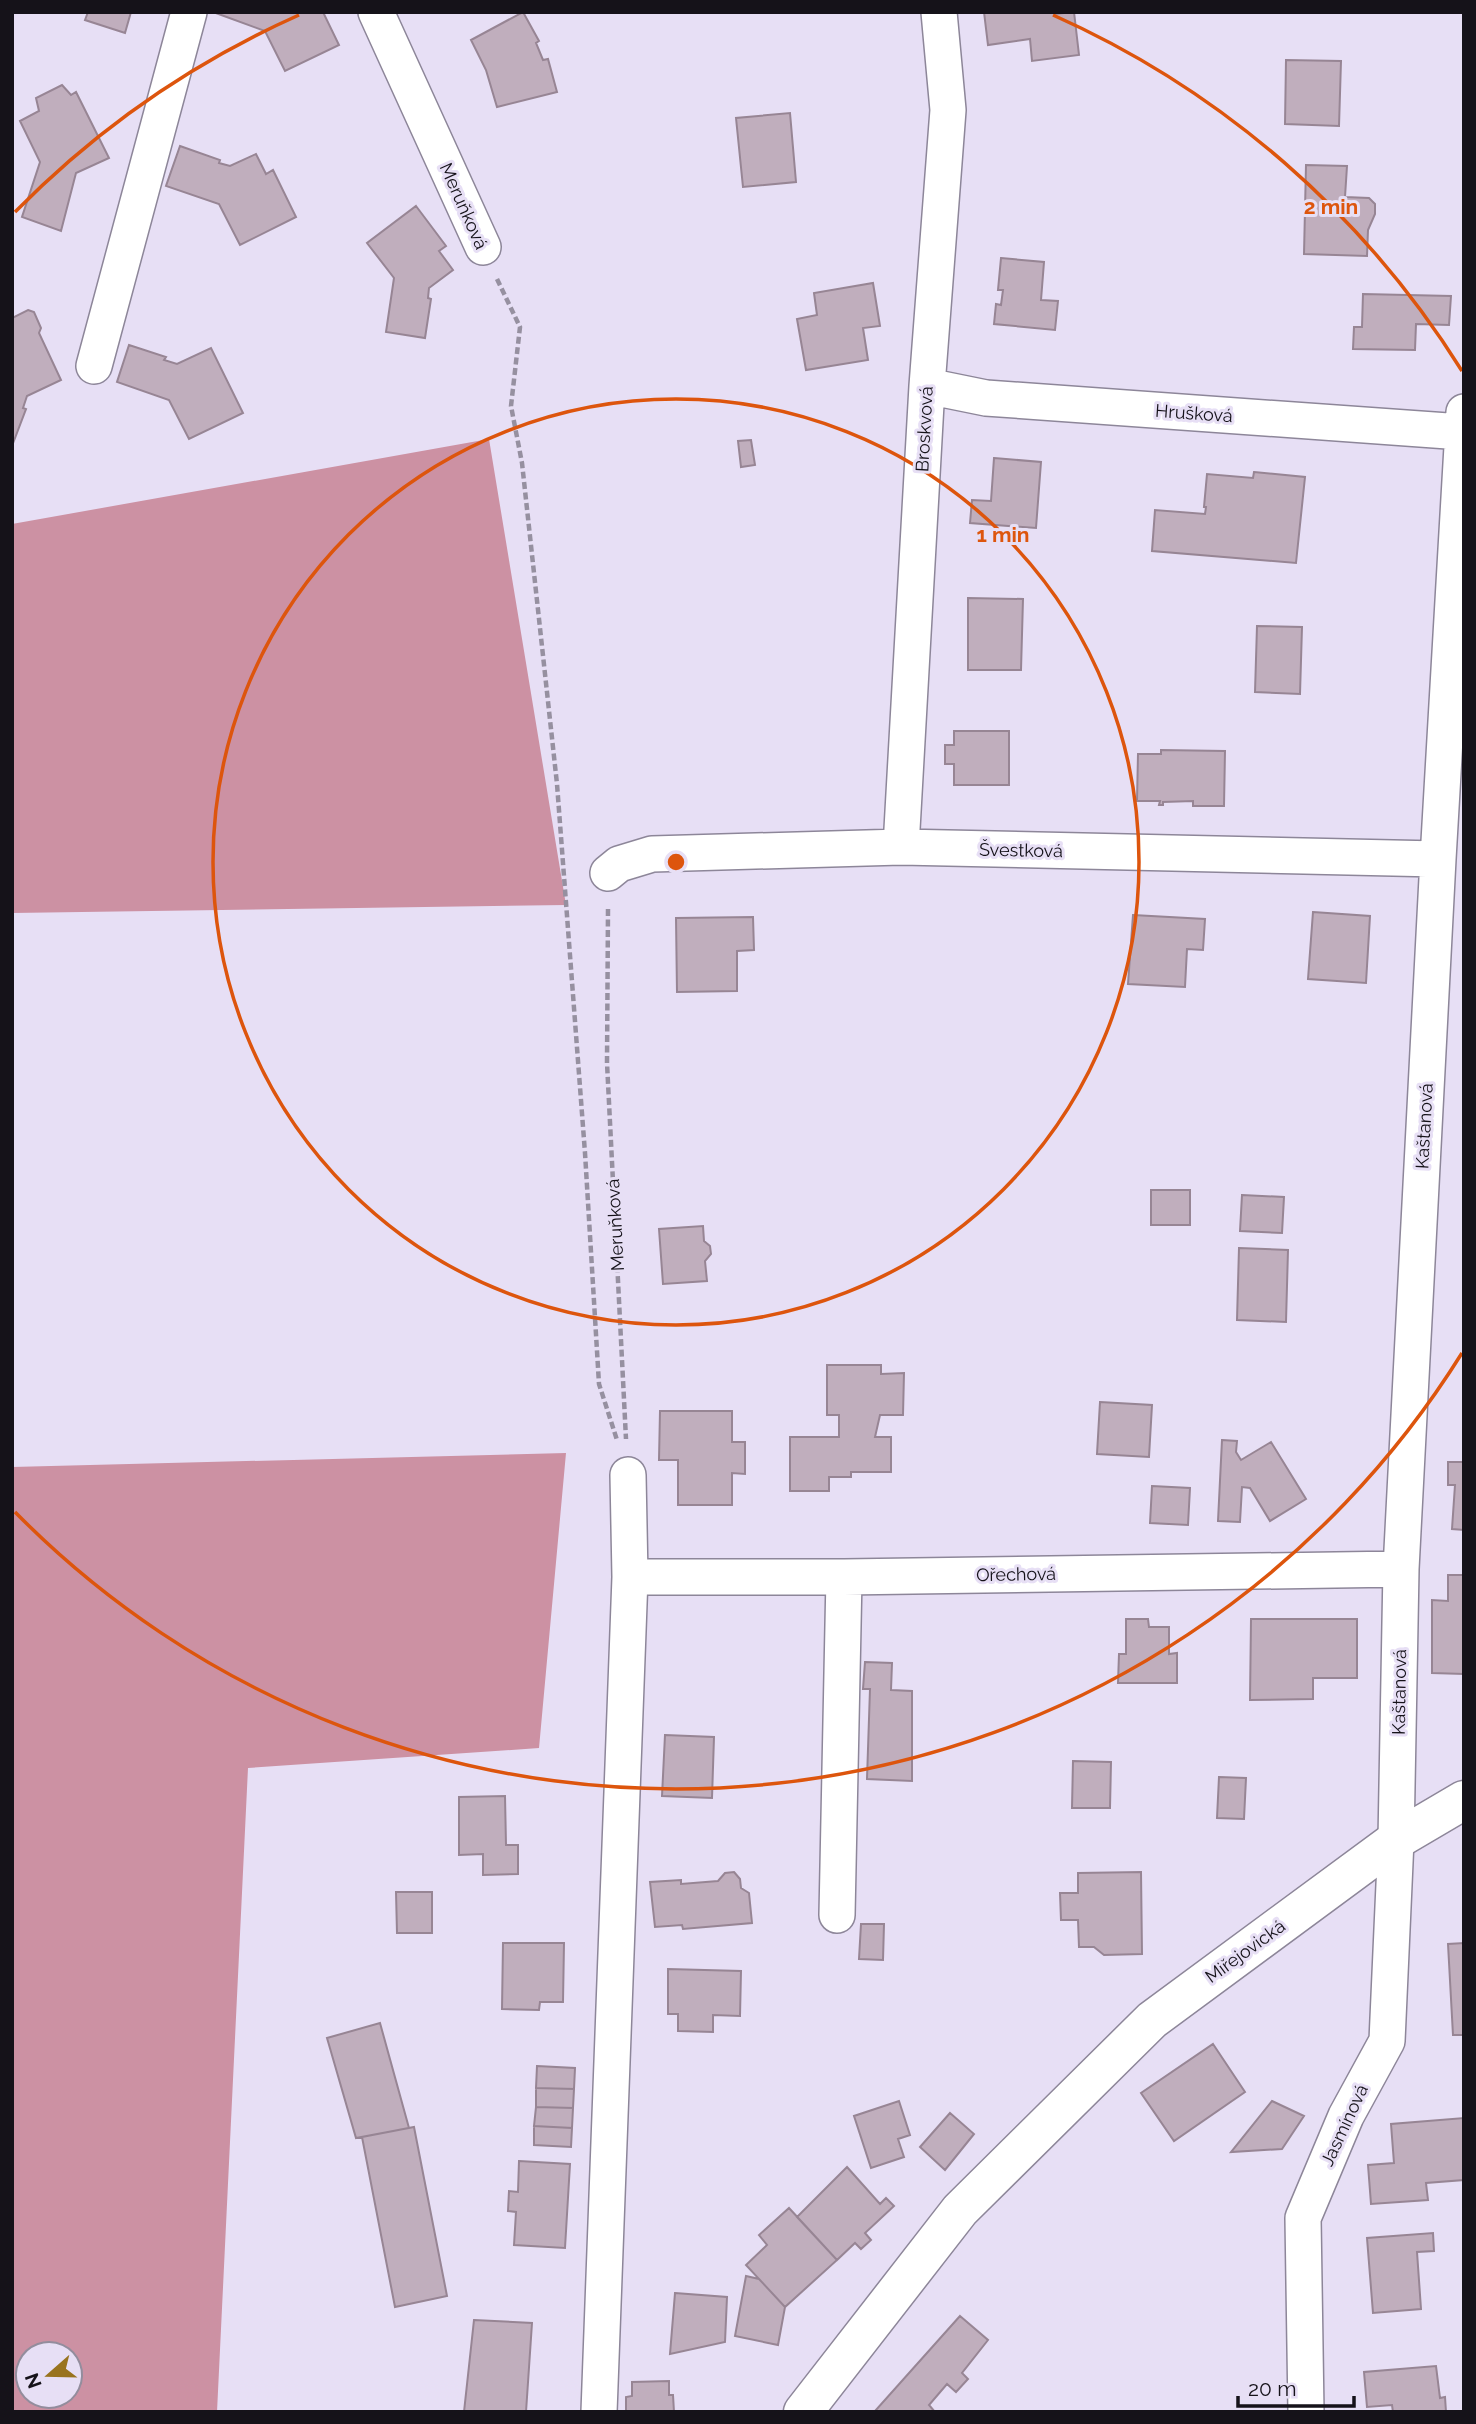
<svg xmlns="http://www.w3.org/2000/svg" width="1476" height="2424" viewBox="0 0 1476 2424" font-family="Raleway,sans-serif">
<rect width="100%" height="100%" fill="#e7dff5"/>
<!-- forest -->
<path fill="#cc91a3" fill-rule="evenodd" d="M489 439 566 905 12 913V524Z
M566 1453 539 1748 248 1768 217 2412H12V1467ZM28 2354H70V2396H28Z"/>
<!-- building -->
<path fill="#c0aebd" stroke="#978594" stroke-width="2" d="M88 12H131L125 33 85 20Z
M213 12H323L339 45 285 71 265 31Z
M523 12 539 41 536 43 543 60 548 59 557 92 497 107 486 70 471 40Z
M984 12H1055V14L1074 12 1079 55 1032 61 1030 39 988 45Z
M1286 60 1341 61 1339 126 1285 124Z
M62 85 71 95 76 92 109 158 76 173 61 231 22 217 40 162 20 121 39 111 36 98Z
M790 113 796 182 743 187 736 118Z
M180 146 220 160 219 163 230 166 256 154 266 174 273 170 296 217 240 245 219 204 166 186Z
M1306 165 1347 166 1345 197 1369 198 1375 204V214L1368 230 1367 256 1304 254Z
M416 206 446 246 439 251 453 270 429 288 428 298 431 299 425 338 386 332 394 278 367 243Z
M1001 258 1044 262 1041 300 1058 301 1055 330 994 324 996 304 1001 305 1003 290H998Z
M873 283 880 326 863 328 868 360 806 370 797 319 817 315 814 293Z
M1363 294 1451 296 1449 325 1416 324 1415 350 1353 349 1354 327H1362Z
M28 310 34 312 41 328 39 333 61 380 27 396 23 408 26 409 12 446V318Z
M129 345 166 357 164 360 177 364 211 348 243 413 189 439 169 400 117 382Z
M751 440 755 465 741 467 738 441Z
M994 458 1041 462 1036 528 970 523 972 500 991 501Z
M1254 472 1305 477 1296 563 1152 551 1155 510 1205 514 1206 507H1204L1207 474 1253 478Z
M968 598 1023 599 1021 670H968Z
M1257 626 1302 627 1300 694 1255 692Z
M954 731H1009V785H954V764H945V745H954Z
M1161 750 1225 751 1224 806H1193V801L1163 802V805H1159L1160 801H1137L1138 754H1161Z
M1313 912 1370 916 1366 983 1308 979Z
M1133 915 1205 919 1203 950 1187 949 1185 987 1128 984Z
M753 917 754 950 737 951V991L677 992 676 918Z
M1151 1190H1190V1225H1151Z
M1242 1195 1284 1197 1282 1233 1240 1231Z
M703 1226 704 1241 710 1246 711 1254 705 1261 707 1281 663 1284 659 1229Z
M1239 1248 1288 1250 1286 1322 1237 1320Z
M827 1365H881V1374L904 1373 903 1415H880L875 1437H891V1472H851V1477H829V1491H790V1437H839V1415H827Z
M1100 1402 1152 1405 1149 1457 1097 1454Z
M660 1411H732V1442H745V1474L732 1473V1505H678V1460H659Z
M1222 1440 1237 1441 1236 1452 1241 1460 1271 1442 1306 1499 1270 1521 1250 1488 1242 1487 1240 1522 1218 1521Z
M1448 1462H1464V1530L1452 1529 1455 1485H1448Z
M1152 1486 1190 1488 1188 1525 1150 1523Z
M1448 1575H1464V1674L1432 1673V1600L1448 1601Z
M1126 1619H1148L1149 1627H1169V1654L1177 1653V1683H1118L1119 1654H1126Z
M1251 1619H1357V1678H1313V1699L1250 1700Z
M865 1662 892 1663 891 1690 912 1691V1781L867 1779 870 1689H863Z
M665 1735 714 1737 712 1798 662 1796Z
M1073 1761 1111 1762 1110 1808H1072Z
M1219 1777 1246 1778 1244 1819 1217 1818Z
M505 1796 506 1845H518V1874L483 1875V1854L459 1855V1797Z
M734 1872 740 1879 741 1888 749 1893 752 1923 683 1929 682 1925 655 1927 650 1882 681 1880V1884L718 1881 725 1873Z
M1141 1872 1142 1954 1104 1955 1094 1947H1079L1078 1920H1061L1060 1893H1078V1873Z
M396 1892H432V1933H397Z
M861 1924H884L883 1960 859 1959Z
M503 1943H564L563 2002H540L539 2010 502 2009Z
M1464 1943V2035H1453L1448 1944Z
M668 1969 741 1971 740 2016 713 2015V2032L678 2031V2014H668Z
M380 2023 409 2128 356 2138 327 2038Z
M1213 2044 1245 2092 1174 2141 1141 2093Z
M537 2066 575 2068 574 2089 536 2088Z
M536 2088 574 2089 573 2108 536 2107Z
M899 2101 910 2135 898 2139 904 2157 871 2168 854 2116Z
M1272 2101 1304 2116 1282 2149 1231 2152Z
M536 2107 573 2108 572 2128 534 2126Z
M950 2113 974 2134 945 2170 920 2147Z
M1464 2118V2180L1426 2183 1428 2200 1371 2204 1368 2165 1394 2163 1391 2124Z
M534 2126 572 2128 571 2147 534 2145Z
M414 2127 447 2296 395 2307 362 2137Z
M519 2161 570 2164 565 2248 514 2245 516 2212 508 2211 509 2191 518 2192Z
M847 2167 880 2204 886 2198 894 2206 865 2233 871 2240 861 2249 855 2243 837 2260 797 2217Z
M789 2208 837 2260 785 2307 746 2265 767 2245 759 2235Z
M1433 2233 1434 2251 1417 2252 1421 2309 1373 2313 1367 2238Z
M746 2276 759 2279 785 2307 778 2345 735 2336Z
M675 2293 727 2297 725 2342 670 2354Z
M960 2316 988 2340 962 2373 968 2379 956 2392 947 2384 929 2405 935 2412 875 2411Z
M474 2320 532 2323 526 2412H464Z
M1436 2366 1440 2398 1445 2397 1446 2412H1393L1392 2405 1367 2407 1364 2372Z
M669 2381V2395H673L674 2412H626V2397L632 2396V2382Z"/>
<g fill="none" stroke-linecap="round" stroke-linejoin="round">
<!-- street casing -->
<g stroke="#8d8699" stroke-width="38">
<path id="street" d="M376 12 483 247
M94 366 189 12
M927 386 986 398 1462 432
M901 847 927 386 948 110 939 12
M608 873 619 864 652 854 901 847 1438 859
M630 1577H844L1401 1569
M837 1915 844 1577
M599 2412 630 1577 628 1475
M1306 2412 1303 2218 1346 2116 1387 2041 1396 1840 1401 1569 1438 859 1464 412"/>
</g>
<!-- secondary casing -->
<g stroke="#8d8699" stroke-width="41">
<path id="secondary" d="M803 2412 960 2210 1152 2020 1396 1840 1464 1800"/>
</g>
<!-- path -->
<path stroke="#9690a0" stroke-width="4.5" stroke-dasharray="7 3.5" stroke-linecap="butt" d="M497 279 520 327 511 406 522 463 557 784 585 1153 599 1384 617 1440
M608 909 607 1063 626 1439"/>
<!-- street -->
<use href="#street" stroke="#fff" stroke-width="35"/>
<!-- secondary -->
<use href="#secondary" stroke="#fff" stroke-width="38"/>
</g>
<!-- distance rings -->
<g fill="none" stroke="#dd550d" stroke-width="3.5">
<circle cx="676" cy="862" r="463"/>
<path d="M1462 1353A927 927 0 0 1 15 1512M15 212A927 927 0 0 1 299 15M1053 15A927 927 0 0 1 1462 371"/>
</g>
<g text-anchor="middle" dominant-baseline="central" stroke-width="6" stroke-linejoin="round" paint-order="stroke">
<!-- street labels -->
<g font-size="18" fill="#151219" stroke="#e7dff5">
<text transform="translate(464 206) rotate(66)">Meruňková</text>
<text transform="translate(1194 413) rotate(4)">Hrušková</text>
<text transform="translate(924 429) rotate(-87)">Broskvová</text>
<text transform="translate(1021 850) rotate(1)">Švestková</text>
<text transform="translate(1424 1126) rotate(-87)">Kaštanová</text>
<text transform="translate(615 1225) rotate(-93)">Meruňková</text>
<text transform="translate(1016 1574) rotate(-1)">Ořechová</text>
<text transform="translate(1399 1692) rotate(-89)">Kaštanová</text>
<text transform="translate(1245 1951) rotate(-36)">Miřejovická</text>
<text transform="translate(1344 2125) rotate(-65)">Jasmínová</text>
</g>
</g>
<circle cx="676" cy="862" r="10" fill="#dd550d" stroke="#e7dff5" stroke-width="3.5"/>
<g font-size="21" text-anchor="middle" font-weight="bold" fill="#dd550d" stroke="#e7dff5" stroke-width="6" stroke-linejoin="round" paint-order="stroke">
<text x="1331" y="214">2 min</text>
<text x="1003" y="542">1 min</text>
</g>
<!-- border -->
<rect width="1476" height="2424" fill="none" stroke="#151219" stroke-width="28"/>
<!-- north arrow -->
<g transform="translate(49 2375) rotate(250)"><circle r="33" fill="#e7dff5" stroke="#938d9d" stroke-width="2"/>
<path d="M0-5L12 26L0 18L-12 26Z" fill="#99731e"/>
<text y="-10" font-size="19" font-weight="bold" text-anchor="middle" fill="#151219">N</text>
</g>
<!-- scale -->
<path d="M1238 2396v10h116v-10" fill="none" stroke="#151219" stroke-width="3.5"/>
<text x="1248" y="2396" font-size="21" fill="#151219" stroke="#e7dff5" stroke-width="5" paint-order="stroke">20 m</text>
</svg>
